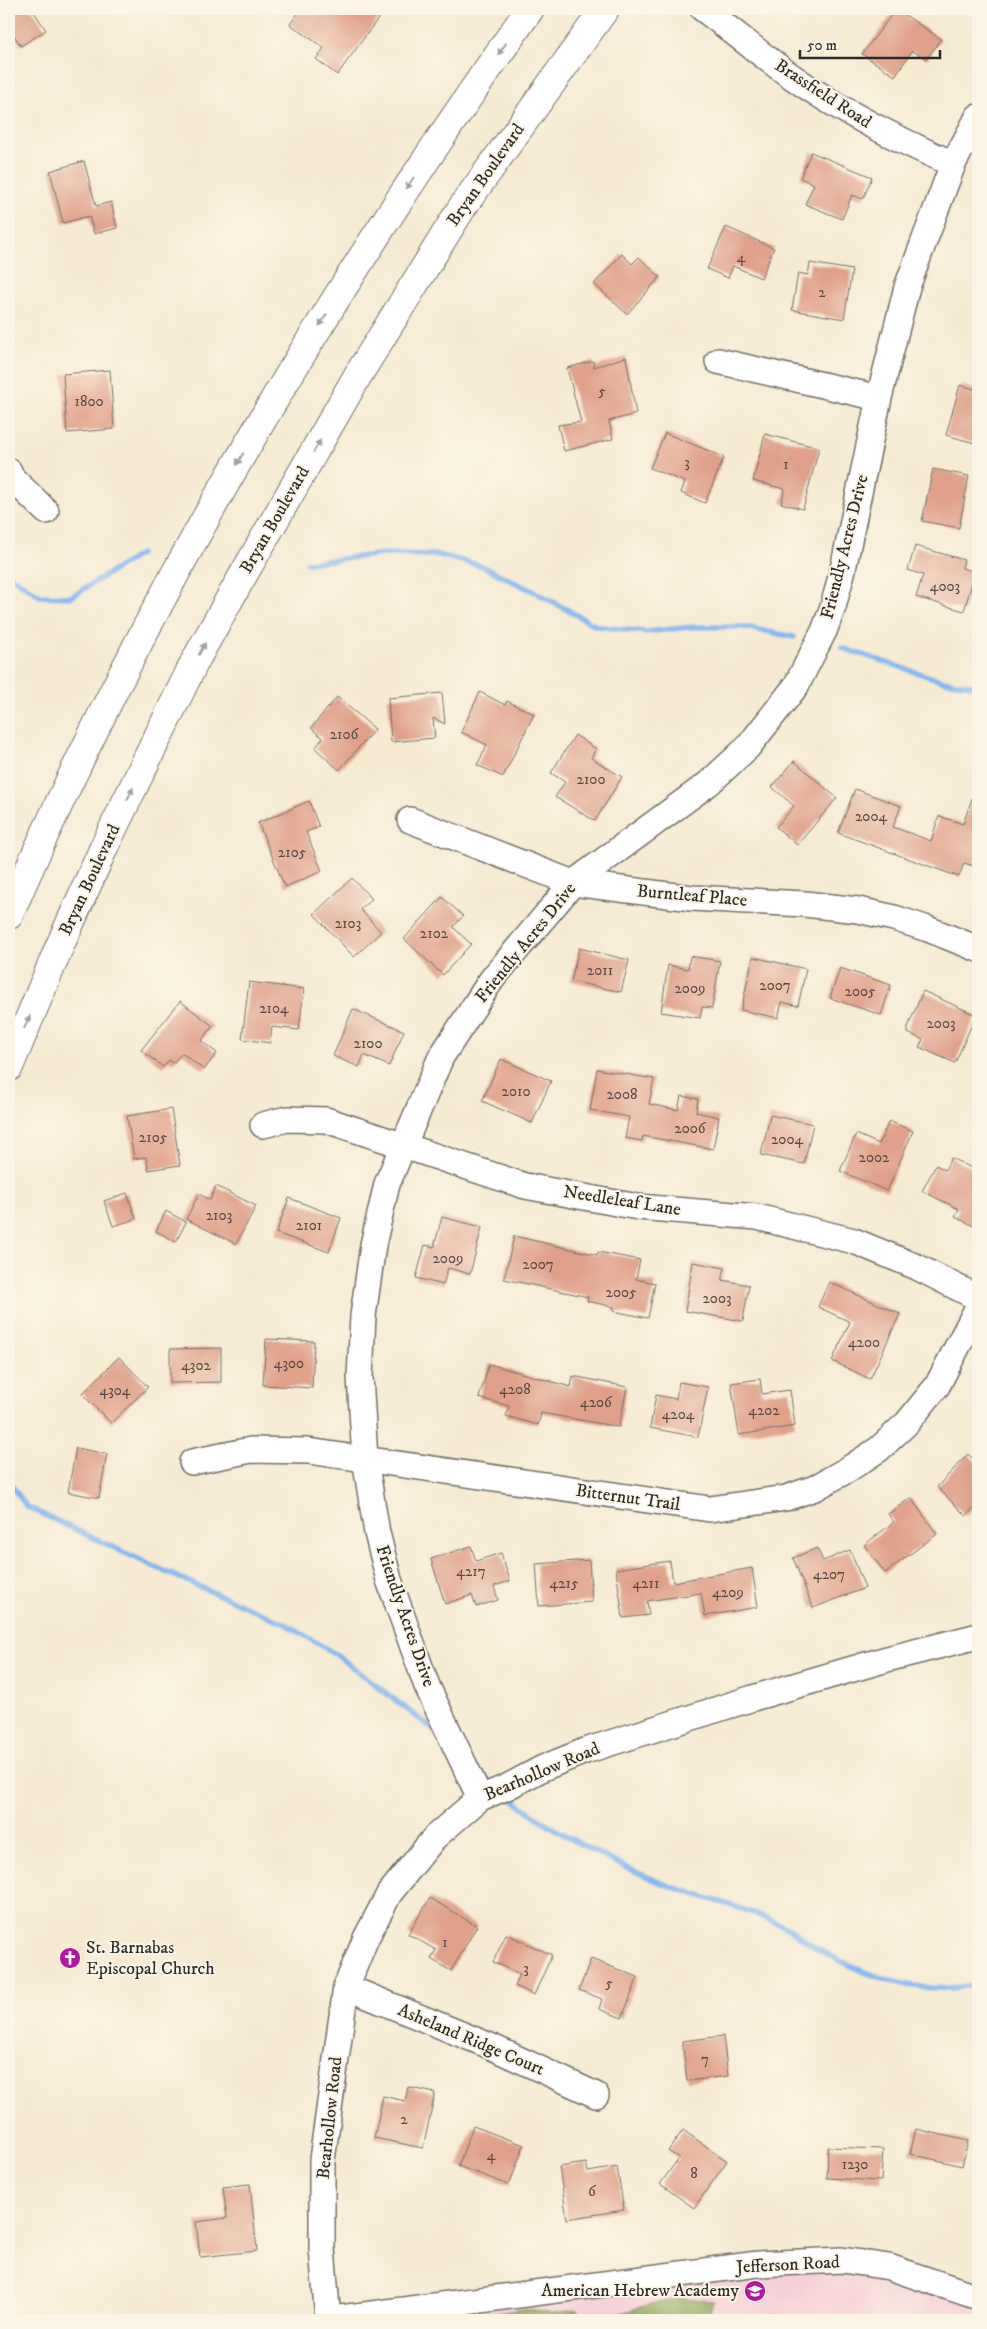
<svg xmlns="http://www.w3.org/2000/svg" width="987" height="2329" viewBox="0 0 987 2329" font-family="'IM FELL DW Pica',serif">
<rect width="100%" height="100%" fill="#fcf5e5"/>
<filter id="ink" filterUnits="userSpaceOnUse"><feTurbulence type="fractalNoise" baseFrequency=".02" numOctaves="2"/><feDisplacementMap in="SourceGraphic" scale="10" xChannelSelector="R" yChannelSelector="G"/><feConvolveMatrix kernelMatrix="1 2 1 2 8 2 1 2 1" color-interpolation-filters="sRGB"/></filter>
<filter id="wash" filterUnits="userSpaceOnUse"><feTurbulence type="fractalNoise" baseFrequency=".0096" numOctaves="4" result="noise"/><feDisplacementMap in="SourceGraphic" scale="20" xChannelSelector="R" yChannelSelector="G"/><feGaussianBlur stdDeviation="1.12" result="paint"/><feColorMatrix in="noise" values="0 0 0 0 0 0 0 0 0 0 0 0 0 0 0 0 0 1.4 0 .05"/><feComposite in="paint" operator="in"/></filter>
<g filter="url(#wash)">
<rect width="100%" height="100%" fill="#f6ead2"/>
<!-- built -->
<path fill="#f6cfd7" d="M842 2260 978 2297V2320H325Z"/>
<!-- forest -->
<path fill="#8da657" stroke="#5c6841" d="M684 2298 715 2301 708 2314 697 2320H608V2317L647 2305Z
M522 2309 551 2313 577 2310 582 2320H476L472 2315 494 2314Z"/>
<g fill="none" stroke-linecap="round" stroke-linejoin="round">
<!-- stream -->
<path stroke="#82b6f0" stroke-width="5.5" d="M307 563 384 554 439 555 482 566 539 594 596 626 646 632 691 627H744L794 637
M9 575 40 596 71 597 140 554
M842 648 943 681 978 686
M9 1482 27 1507 166 1572 284 1623 337 1655 439 1734
M478 1771 493 1785
M507 1795C552 1831 604 1859 657 1881 699 1898 745 1906 785 1927 798 1933 808 1944 820 1950 865 1976 926 1999 978 1983"/>
</g>
<g id="blocks">
<!-- building -->
<path fill="#dfa189" d="M9 9H32L46 30 21 46 9 28Z
M301 9H385L337 75 316 59 324 48 290 24Z
M896 9 941 39 927 59 912 51 895 76 862 54Z
M811 152 872 177 863 199 852 195 842 219 805 204 814 184 800 178Z
M84 161 96 206 111 202 117 228 94 234 89 216 63 223 50 171Z
M726 227 774 248 761 278 733 266 728 278 707 269Z
M622 254 632 264 639 257 660 277 627 314 594 284Z
M810 263 852 270 844 319 792 310 798 273 808 275Z
M626 357 636 414 609 421 613 439 564 451 558 425 581 422 567 368 593 361 594 367Z
M110 370 114 429 67 433 63 374Z
M960 385 978 390V444L946 435Z
M665 433 724 457 705 503 681 493 685 482 650 468Z
M765 434 819 448 803 509 781 503 785 489 753 481Z
M933 469 969 476 959 528 922 521Z
M915 546 964 560 962 568 975 572 964 611 916 597 923 575 908 570Z
M480 692 505 705 507 701 534 714 503 777 477 765 487 745 461 732Z
M442 693 445 724 433 718 435 738 391 742 388 698Z
M337 697 375 729 339 770 315 748 323 738 311 728Z
M575 735 596 749 591 758 622 777 595 821 555 797 565 782 551 773Z
M794 761 837 798 797 845 776 827 794 806 772 787Z
M976 787H978V854L974 866 964 863 959 877 838 833 855 789 901 806 893 827 931 841 939 816 963 824Z
M309 801 319 827 306 832 322 871 285 887 258 823Z
M352 878 372 899 360 909 381 932 354 957 314 914Z
M442 897 463 916 453 927 471 944 443 975 404 939Z
M579 948 629 960 621 992 571 981Z
M690 956 720 961 712 1008 702 1007 700 1018 661 1012 668 965 688 969Z
M753 957 806 969 798 1006 782 1002 778 1018 741 1010Z
M840 968 891 985 881 1015 830 998Z
M249 982 304 989 299 1030 272 1027 270 1043 242 1039Z
M923 991 976 1015 955 1063 919 1047 923 1040 908 1033V1027Z
M180 1001 213 1026 201 1041 217 1053 204 1070 182 1053 173 1063 169 1060 163 1067 141 1050Z
M353 1009 404 1031 389 1066 364 1055 359 1067 333 1056Z
M501 1059 551 1081 532 1123 482 1101Z
M597 1069 654 1079 649 1104 678 1110 681 1096 698 1099 696 1112 719 1117 713 1149 643 1136 642 1141 625 1138 629 1117 590 1110Z
M171 1109 180 1165 148 1170 146 1157 134 1159 127 1116Z
M770 1115 813 1124 804 1164 761 1155Z
M889 1121 913 1131 887 1191 840 1171 856 1134 879 1144Z
M951 1158 978 1171V1228L955 1217 959 1209 922 1191 936 1165 945 1170Z
M216 1186 256 1206 236 1244 186 1219 199 1194 210 1200Z
M127 1193 136 1219 113 1226 104 1201Z
M289 1198 341 1218 329 1252 276 1233Z
M166 1211 186 1222 176 1242 156 1231Z
M442 1217 482 1227 470 1274 448 1268 443 1285 416 1278 425 1245 434 1247Z
M514 1236 597 1255 598 1252 640 1260 636 1279 655 1283 648 1318 613 1311 614 1307 587 1301 588 1297 504 1279Z
M693 1262 725 1268 722 1280 749 1285 743 1321 685 1311Z
M829 1282 900 1314 870 1379 832 1361 850 1322 818 1307Z
M266 1339 314 1341 312 1388 263 1385Z
M221 1348V1382L170 1383V1349Z
M119 1357 148 1387 111 1423 82 1394Z
M489 1364 571 1387 573 1376 627 1387 619 1427 541 1413 538 1425 506 1416 509 1406 479 1398Z
M760 1379 762 1394 790 1390 795 1426 739 1435 731 1383Z
M679 1382 708 1387 698 1437 650 1428 656 1395 676 1399Z
M76 1448 107 1454 99 1498 68 1492Z
M968 1454 978 1464V1503L966 1516 937 1487Z
M911 1498 937 1534 885 1573 864 1545 894 1522 888 1514Z
M471 1546 476 1561 501 1553 510 1581 494 1586 498 1600 476 1607 472 1595 445 1604 431 1559Z
M817 1548 823 1561 850 1550 865 1588 813 1608 793 1558Z
M589 1560 592 1602 539 1606 536 1564Z
M670 1561 673 1582 752 1568 758 1607 705 1616 701 1593 647 1601 649 1615 623 1618 616 1569Z
M430 1898 477 1926 451 1971 431 1959 436 1950 408 1934Z
M506 1934 552 1955 534 1995 515 1986 520 1974 493 1962Z
M591 1959 638 1977 622 2018 599 2009 602 1999 579 1990Z
M723 2036 728 2076 687 2081 682 2041Z
M408 2087 435 2093 423 2148 374 2138 383 2096 405 2101Z
M473 2126 524 2145 509 2185 458 2166Z
M916 2129 968 2141 962 2166 910 2154Z
M683 2130 727 2161 694 2208 660 2184 679 2158 668 2151Z
M828 2147 883 2149 881 2181 827 2178Z
M586 2163 588 2172 617 2167 624 2210 567 2219 559 2167Z
M250 2184 257 2251 200 2257 196 2222 227 2218 223 2187Z"/>
</g>
</g>
<g filter="url(#ink)">
<use href="#blocks" fill-opacity="0" stroke="#726e65" stroke-width="1"/>
<g fill="none" stroke-linecap="round" stroke-linejoin="round">
<!-- minor casing -->
<g stroke="#726e65" stroke-width="28">
<path id="minor" d="M703 9C733 31 761 55 791 76 842 112 897 139 953 164
M718 361 879 398
M9 471 12 478 46 511
M410 820 573 883 692 898 805 904 858 910 894 918 928 929 978 949
M263 1125 287 1119 326 1120 525 1186 638 1207 757 1217 854 1241 917 1267 978 1298
M192 1462 251 1450 308 1451 710 1509 786 1498 815 1488 847 1470 879 1449 907 1423 937 1386 978 1307
M480 1798 427 1686 389 1580 377 1533 365 1459 360 1377 363 1316 373 1245 387 1184 441 1057 492 979 573 883 709 783 748 747 796 686 824 631 833 607 843 569 879 398 907 287 953 164 978 117
M346 1987 490 2046 596 2095
M325 2320 758 2264 842 2260 889 2267 978 2297
M328 2320 322 2249V2160L346 1987 366 1938 389 1894 435 1837 480 1798 507 1787 543 1768 585 1751 753 1698 887 1659 978 1636"/>
</g>
<!-- highway casing -->
<g stroke="#726e65" stroke-width="30">
<path id="highway" d="M9 915C147 594 328 293 530 9
M9 1067 58 950 105 845 195 661 234 591 358 375 463 206 605 9"/>
</g>
<!-- minor -->
<use href="#minor" stroke="#fff" stroke-width="25"/>
<!-- highway -->
<use href="#highway" stroke="#fff" stroke-width="28"/>
</g>
<!-- one-way arrows -->
<defs><path id="oneway-solid" d="M-6-.8H1V-3.2L6.5 0L1 3.2V.8H-6Z" transform="scale(1.25)"/></defs>
<g fill="#a0a0a0">
<use href="#oneway-solid" transform="translate(502 49) rotate(125)"/>
<use href="#oneway-solid" transform="translate(410 183) rotate(123)"/>
<use href="#oneway-solid" transform="translate(323 320) rotate(122)"/>
<use href="#oneway-solid" transform="translate(317 446) rotate(-60)"/>
<use href="#oneway-solid" transform="translate(240 459) rotate(120)"/>
<use href="#oneway-solid" transform="translate(202 649) rotate(-61)"/>
<use href="#oneway-solid" transform="translate(130 794) rotate(-64)"/>
<use href="#oneway-solid" transform="translate(27 1022) rotate(-67)"/>
</g>
</g>
<!-- icons -->
<defs>
<g id="church-disc" transform="scale(1.125)"><circle r="9.5" fill="#b5179e" stroke="#fcf5e5"/><path d="M-1.2-6h2.4v3.5h3.3v2.4h-3.3V6h-2.4V-.1h-3.3v-2.4h3.3Z" fill="#fff"/></g>
<g id="school-disc" transform="scale(1.125)"><circle r="9.5" fill="#b5179e" stroke="#fcf5e5"/><path d="M0-5L7-2L0 1L-7-2ZM-4 1L0 2.5L4 1V4Q0 6-4 4Z" fill="#fff"/></g>
</defs>
<g fill-rule="evenodd">
<use href="#church-disc" x="70" y="1958"/>
<use href="#school-disc" x="755" y="2291"/>
</g>
<g text-anchor="middle" dominant-baseline="central" stroke-width="4" stroke-linejoin="round" paint-order="stroke">
<!-- number labels -->
<g font-size="15" fill="#584842">
<text x="741" y="257">4</text>
<text x="822" y="292">2</text>
<text x="602" y="391">5</text>
<text x="89" y="401">1800</text>
<text x="687" y="462">3</text>
<text x="786" y="464">1</text>
<text x="945" y="586">4003</text>
<text x="344" y="734">2106</text>
<text x="591" y="779">2100</text>
<text x="871" y="816">2004</text>
<text x="292" y="852">2105</text>
<text x="348" y="923">2103</text>
<text x="434" y="933">2102</text>
<text x="600" y="970">2011</text>
<text x="775" y="985">2007</text>
<text x="690" y="988">2009</text>
<text x="860" y="991">2005</text>
<text x="274" y="1008">2104</text>
<text x="941" y="1023">2003</text>
<text x="368" y="1043">2100</text>
<text x="516" y="1091">2010</text>
<text x="622" y="1094">2008</text>
<text x="690" y="1128">2006</text>
<text x="153" y="1137">2105</text>
<text x="787" y="1139">2004</text>
<text x="874" y="1157">2002</text>
<text x="219" y="1215">2103</text>
<text x="309" y="1225">2101</text>
<text x="448" y="1258">2009</text>
<text x="538" y="1264">2007</text>
<text x="621" y="1292">2005</text>
<text x="717" y="1298">2003</text>
<text x="864" y="1342">4200</text>
<text x="289" y="1363">4300</text>
<text x="196" y="1365">4302</text>
<text x="515" y="1389">4208</text>
<text x="115" y="1390">4304</text>
<text x="596" y="1402">4206</text>
<text x="764" y="1410">4202</text>
<text x="678" y="1414">4204</text>
<text x="471" y="1571">4217</text>
<text x="829" y="1574">4207</text>
<text x="564" y="1583">4215</text>
<text x="646" y="1583">4211</text>
<text x="728" y="1592">4209</text>
<text x="445" y="1942">1</text>
<text x="526" y="1968">3</text>
<text x="609" y="1983">5</text>
<text x="705" y="2059">7</text>
<text x="404" y="2119">2</text>
<text x="491" y="2155">4</text>
<text x="855" y="2164">1230</text>
<text x="694" y="2173">8</text>
<text x="592" y="2191">6</text>
</g>
<!-- street labels -->
<g font-size="18" fill="#2b2b2b" stroke="#fcf5e5">
<text transform="translate(823 94) rotate(33)">Brassfield Road</text>
<text transform="translate(486 175) rotate(-55)">Bryan Boulevard</text>
<text transform="translate(275 520) rotate(-60)">Bryan Boulevard</text>
<text transform="translate(845 547) rotate(-76)">Friendly Acres Drive</text>
<text transform="translate(90 880) rotate(-65)">Bryan Boulevard</text>
<text transform="translate(692 896) rotate(5)">Burntleaf Place</text>
<text transform="translate(526 943) rotate(-51)">Friendly Acres Drive</text>
<text transform="translate(622 1201) rotate(9)">Needleleaf Lane</text>
<text transform="translate(628 1498) rotate(8)">Bitternut Trail</text>
<text transform="translate(405 1616) rotate(71)">Friendly Acres Drive</text>
<text transform="translate(542 1772) rotate(-23)">Bearhollow Road</text>
<text transform="translate(471 2040) rotate(23)">Asheland Ridge Court</text>
<text transform="translate(330 2118) rotate(-84)">Bearhollow Road</text>
<text transform="translate(788 2265) rotate(-3)">Jefferson Road</text>
</g>
<!-- poi labels -->
<g font-size="18" fill="#2b2b2b" stroke="#fcf5e5" text-anchor="start">
<text x="86" y="1948">St. Barnabas<tspan x="86" dy="21">Episcopal Church</tspan></text>
<text x="739" y="2291" text-anchor="end">American Hebrew Academy</text>
</g>
</g>
<!-- margin -->
<rect width="987" height="2329" fill="none" stroke="#fcf5e5" stroke-width="30"/>
<!-- scale -->
<path d="M800 50v8h140v-8" fill="none" stroke="#2b2b2b" stroke-width="2.5"/>
<text x="807" y="50" font-size="15" fill="#2b2b2b" stroke="#fcf5e5" stroke-width="4" paint-order="stroke">50 m</text>
</svg>
